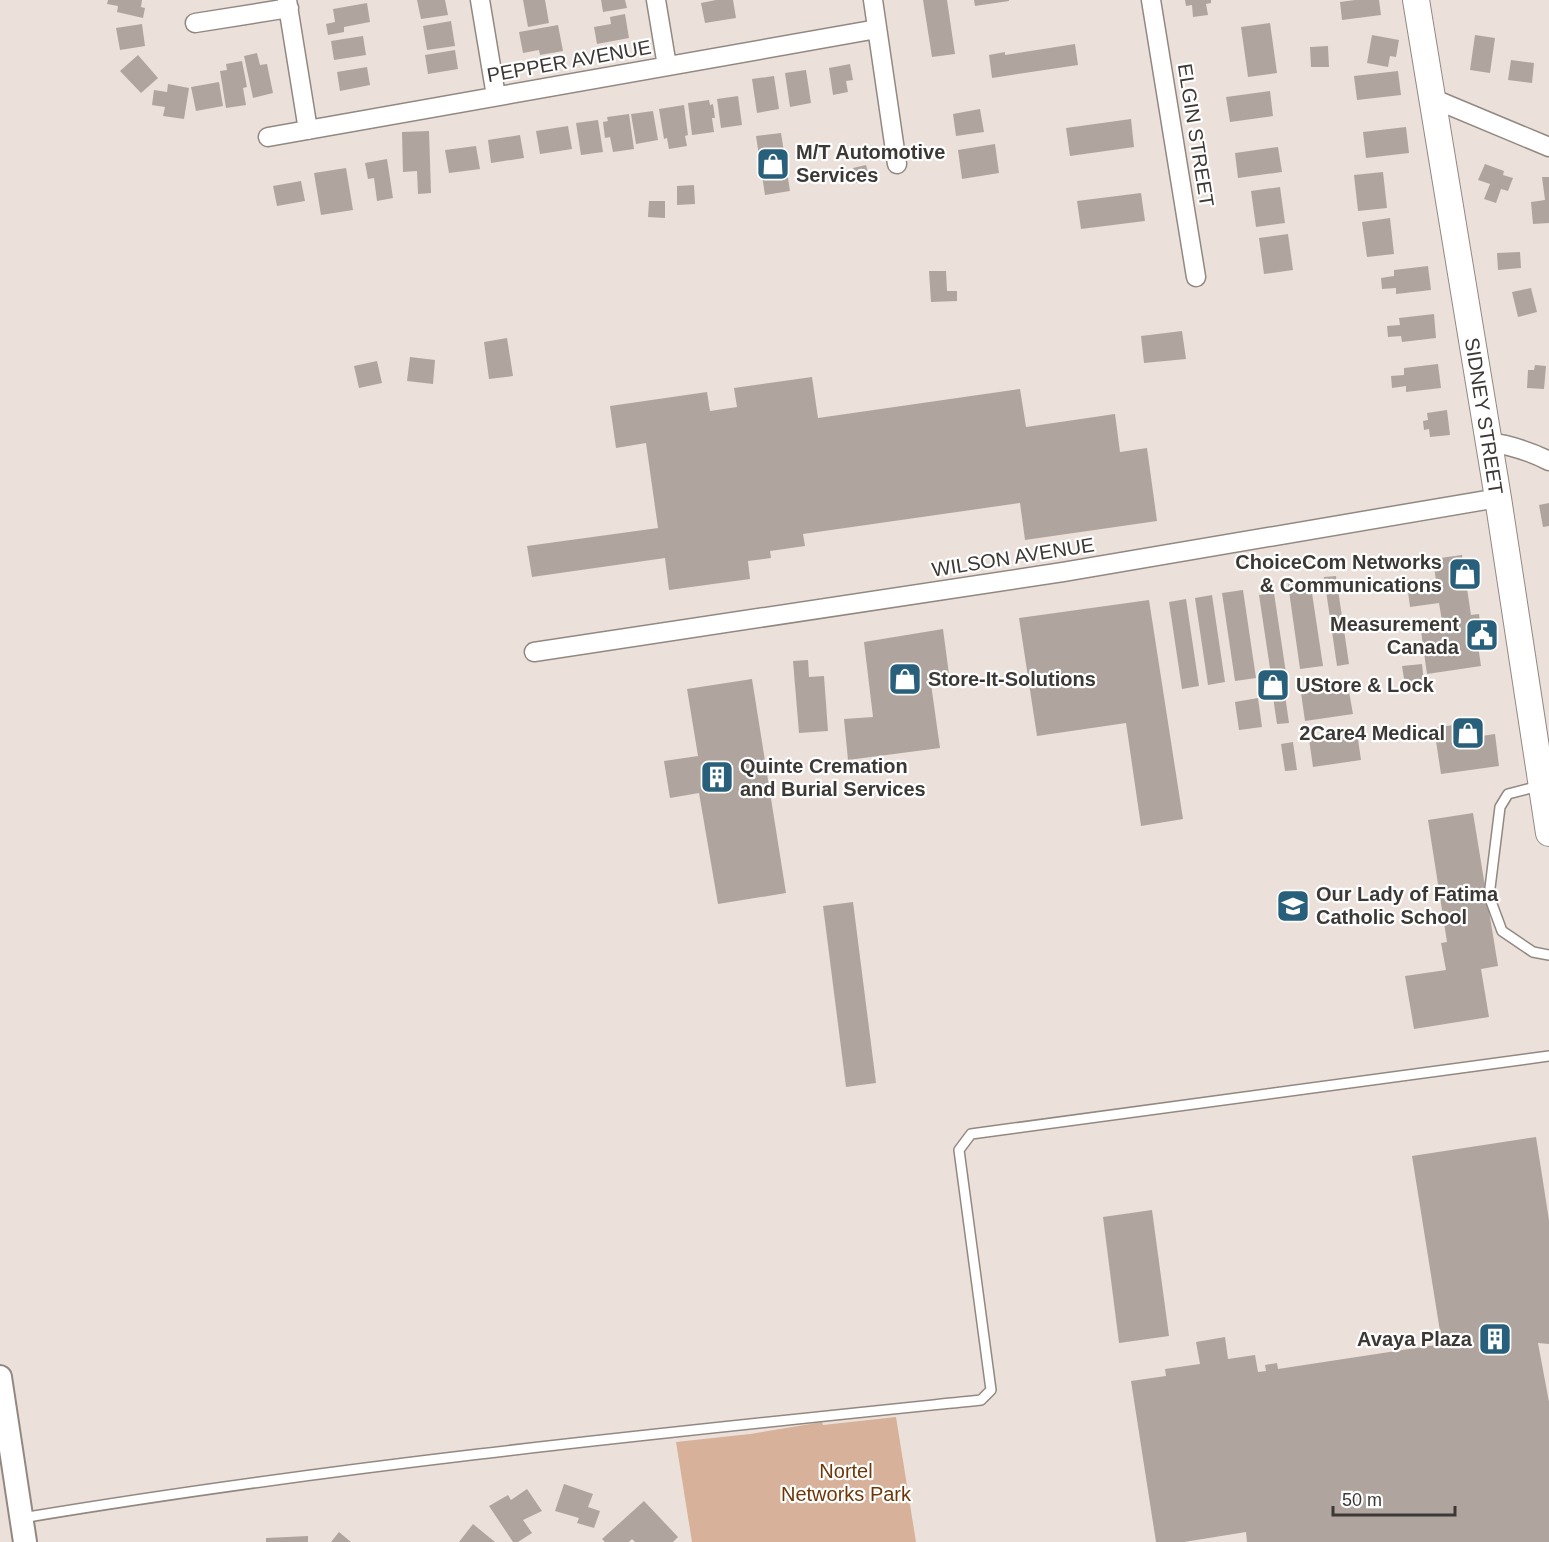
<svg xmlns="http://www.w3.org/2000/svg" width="1549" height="1542" viewBox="0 0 1549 1542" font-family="Arial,sans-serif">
<rect width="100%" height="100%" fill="#ece1da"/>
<!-- green -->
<path fill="#d7b199" d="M896 1417 916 1542H692L676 1442 750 1434 822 1422 823 1425Z"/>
<!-- building -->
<path fill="#afa59e" d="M108 0H142L141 7 145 8 143 18 117 12 118 6 107 4Z
M417 0H445L448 15 421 19Z
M523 0H545L549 23 528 27Z
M601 0H625L627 8 603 12Z
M716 0H733L736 18 705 23 701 3Z
M923 0H947L955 54 932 57Z
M974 0H1009V1L975 6Z
M1185 0H1211V3L1206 4 1208 15 1193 17 1192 5 1186 6Z
M1355 0H1379L1381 15 1342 20 1340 2Z
M367 3 370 22 344 27V32L328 35 326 24 335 22 333 9Z
M625 14 629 38 597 44 594 27 611 24 610 17Z
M451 21 455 46 427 50 423 26Z
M1270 23 1277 73 1248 77 1241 27Z
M142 24 145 46 120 50 116 28Z
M558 25 563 51 540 55 539 50 523 53 519 32Z
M1372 35 1399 40 1396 57 1390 56 1388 67 1367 63Z
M1475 35 1495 38 1490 73 1470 70Z
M363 36 366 55 334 60 331 41Z
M1075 44 1078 65 992 78 989 55 1005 52V55Z
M1328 46 1329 67H1311L1310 47Z
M455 50 458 69 428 74 425 55Z
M257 53 260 65 267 64 273 93 253 98 244 56Z
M138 55 158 78 141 93 120 71Z
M1511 60 1534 63 1532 83 1508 80Z
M242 61 247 87 243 88 246 105 226 108 220 71 227 70 226 64Z
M850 64 853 80 846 81 848 92 833 95 829 68Z
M367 67 370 85 340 91 337 72Z
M806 70 811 103 790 107 785 73Z
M1398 71 1401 95 1357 100 1354 76Z
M774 76 779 109 757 113 752 79Z
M219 82 223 106 196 111 191 87Z
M168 84 189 88 184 119 163 116 165 107 152 105 154 90 167 92Z
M1270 91 1273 116 1230 122 1226 97Z
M738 96 742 125 721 128 717 99Z
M709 100 710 105 713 104 715 118H712L714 132 692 135 688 103Z
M684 105 688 135 685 136 687 146 669 149 667 138 664 139 659 109Z
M980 109 984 132 956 136 953 114Z
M653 111 658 140 636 144 631 114Z
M629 114 634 149 613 152 610 137 605 138 603 122 608 121 607 117Z
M1131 119 1134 147 1070 156 1066 128Z
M598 120 603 152 581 155 576 123Z
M568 126 572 149 540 154 536 131Z
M1406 127 1409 153 1366 158 1363 132Z
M429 131 431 193 418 194 417 171 403 172 402 132Z
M781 133 790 191 765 195 756 136Z
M520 135 524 158 491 163 488 140Z
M995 144 999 173 962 179 958 150Z
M476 146 480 169 449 173 445 150Z
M1278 147 1282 172 1238 178 1235 153Z
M387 159 393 198 377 201 374 178 368 179 365 163Z
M1485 164 1504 171 1503 175 1513 178 1508 191 1501 189 1496 203 1484 199 1490 184 1478 180Z
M866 165 869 176 858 178 859 182 856 183 853 168Z
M346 168 353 210 321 215 314 173Z
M1383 172 1387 208 1358 211 1354 175Z
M1542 177H1549V223L1533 224 1531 202 1545 200Z
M301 181 305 201 277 206 273 186Z
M694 185 695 204 677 205V186Z
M1280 187 1285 223 1256 227 1251 191Z
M1141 193 1145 221 1081 229 1077 201Z
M649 201H665V218L648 217Z
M1390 218 1394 254 1367 257 1362 222Z
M1288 234 1293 270 1264 274 1259 238Z
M1520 252 1521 268 1498 270 1497 253Z
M1428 266 1431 290 1396 294V288L1382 289 1381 278 1394 276V270Z
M929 271H946L947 291H957V301L931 302Z
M1531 288 1537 312 1518 317 1512 292Z
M1434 314 1436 338 1402 342 1401 336 1388 337 1387 326 1400 325 1399 318Z
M1182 331 1186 359 1144 363 1141 336Z
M507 338 513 376 489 379 484 342Z
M410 357 435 360 433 384 407 381Z
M377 361 382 383 359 388 354 366Z
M1438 364 1441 388 1406 392V386L1392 388 1391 376 1404 375V368Z
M1535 365 1546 366 1544 389 1527 388 1528 370H1534Z
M812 377 818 418 1020 389 1026 427 1115 414 1120 452 1147 448 1157 521 1025 540 1020 503 803 534 805 546 770 551 771 558 748 561 750 579 669 590 665 558 532 577 527 546 658 528 646 443 616 448 610 406 707 392 710 411 737 407 734 388Z
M1447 410 1450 435 1430 437 1429 429 1424 430 1423 421 1428 420 1427 413Z
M1549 503V526L1543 527 1539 505Z
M1462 555 1471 615 1479 614 1483 644 1478 645 1481 666 1427 674 1420 624 1442 621 1439 603 1410 607 1408 592 1437 588 1433 559Z
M1336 576 1349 664 1337 666 1324 577Z
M1310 580 1323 666 1300 669 1288 584Z
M1243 590 1256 678 1235 681 1222 593Z
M1274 593 1286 673 1271 675 1259 595Z
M1212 595 1225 682 1208 685 1195 598Z
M1186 599 1199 686 1182 689 1169 602Z
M1149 600 1183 819 1141 826 1126 723 1037 736 1019 618Z
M943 629 950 682 931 684 940 748 848 760 844 719 873 717 864 642Z
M808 660 809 677 824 676 828 731 799 733 793 661Z
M1422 664 1424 683 1405 685 1402 666Z
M752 679 786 893 718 904 699 793 670 798 664 761 698 756 687 689Z
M1348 686 1353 714 1305 721 1301 693Z
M1285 695 1289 723 1277 724 1273 697Z
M1258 698 1262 727 1239 730 1235 702Z
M1466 723 1468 738 1495 734 1499 766 1441 774 1434 728Z
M1357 732 1361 760 1313 767 1309 739Z
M1293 742 1297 770 1285 771 1281 744Z
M1473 813 1498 966 1481 969 1489 1017 1414 1029 1405 976 1446 970 1441 943 1447 942 1428 820Z
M853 902 876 1083 846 1087 823 906Z
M1536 1137 1549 1220V1344L1538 1343 1549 1402V1542H1247L1246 1532 1184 1542H1156L1131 1381 1166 1376 1165 1369 1200 1364 1196 1342 1225 1337 1228 1359 1255 1355 1258 1372 1266 1371 1265 1365 1277 1363 1278 1369 1442 1344 1412 1156Z
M1152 1210 1169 1336 1119 1343 1103 1217Z
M564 1484 593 1494 588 1507 600 1511 594 1528 577 1523 579 1518 555 1511Z
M527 1489 542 1511 523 1520 532 1533 518 1542H513L489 1506 508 1495 511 1500Z
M644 1501 678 1537 673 1542H635L632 1539 629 1542H605L602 1539Z
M473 1524 495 1542H459Z
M339 1532 351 1542H331Z
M308 1536V1542H266V1538Z"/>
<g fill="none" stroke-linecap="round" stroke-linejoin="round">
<!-- service casing -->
<g stroke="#928882" stroke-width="12">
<path id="service" d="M1539 786 1508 794 1500 807 1489 896 1502 931 1533 952 1549 955
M22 1518C340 1465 661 1433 981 1400L991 1390 959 1150 971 1134 1549 1056"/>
</g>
<!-- minor casing -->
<g stroke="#928882" stroke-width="21">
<path id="minor" d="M287 0 308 130
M480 0 496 96
M656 0 667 66
M873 0 897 164
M1151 0 1196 277
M195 23 289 8
M1434 99 1549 147
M268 137 877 29
M1488 442C1511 445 1529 451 1549 461
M534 652 1063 572 1498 498"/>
</g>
<!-- tertiary casing -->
<g stroke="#928882" stroke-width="26">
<path id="tertiary" d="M0 1377 25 1542"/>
</g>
<!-- secondary casing -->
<g stroke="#928882" stroke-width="28">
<path id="secondary" d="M1416 0 1498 498 1549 833"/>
</g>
<!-- service -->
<use href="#service" stroke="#fff" stroke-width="9"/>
<!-- minor -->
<use href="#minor" stroke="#fff" stroke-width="18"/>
<!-- tertiary -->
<use href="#tertiary" stroke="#fff" stroke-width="22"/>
<!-- secondary -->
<use href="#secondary" stroke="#fff" stroke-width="26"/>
</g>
<!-- icons -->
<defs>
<g id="shop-square" transform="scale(1.725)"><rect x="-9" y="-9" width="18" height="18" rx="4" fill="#285f7a" stroke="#fff"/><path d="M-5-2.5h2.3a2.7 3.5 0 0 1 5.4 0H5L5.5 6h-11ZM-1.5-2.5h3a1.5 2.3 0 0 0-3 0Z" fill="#fff"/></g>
<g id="civic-square" transform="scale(1.725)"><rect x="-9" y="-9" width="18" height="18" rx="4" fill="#285f7a" stroke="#fff"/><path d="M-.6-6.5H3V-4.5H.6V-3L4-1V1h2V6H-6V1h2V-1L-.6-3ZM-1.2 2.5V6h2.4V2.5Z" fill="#fff"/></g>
<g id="building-square" transform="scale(1.725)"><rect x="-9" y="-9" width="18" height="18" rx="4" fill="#285f7a" stroke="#fff"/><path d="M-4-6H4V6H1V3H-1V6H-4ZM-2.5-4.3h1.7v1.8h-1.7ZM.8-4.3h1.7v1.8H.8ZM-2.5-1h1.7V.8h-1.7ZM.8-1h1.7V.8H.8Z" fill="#fff"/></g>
<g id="school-square" transform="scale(1.725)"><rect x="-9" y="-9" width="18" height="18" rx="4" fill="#285f7a" stroke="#fff"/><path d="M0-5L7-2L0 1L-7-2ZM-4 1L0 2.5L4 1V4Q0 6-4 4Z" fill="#fff"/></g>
</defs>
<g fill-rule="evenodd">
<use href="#shop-square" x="773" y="164"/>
<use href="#shop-square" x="1465" y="574"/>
<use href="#civic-square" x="1482" y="635"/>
<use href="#shop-square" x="905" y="679"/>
<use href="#shop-square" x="1273" y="685"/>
<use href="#shop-square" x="1468" y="733"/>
<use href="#building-square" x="717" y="777"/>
<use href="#school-square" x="1293" y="906"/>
<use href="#building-square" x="1495" y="1339"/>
</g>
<g text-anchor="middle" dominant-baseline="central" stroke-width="4.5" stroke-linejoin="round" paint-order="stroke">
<!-- street labels -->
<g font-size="20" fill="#3c3835" stroke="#fff">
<text transform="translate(569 61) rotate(-10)">PEPPER AVENUE</text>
<text transform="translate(1196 135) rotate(81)">ELGIN STREET</text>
<text transform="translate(1484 416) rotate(81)">SIDNEY STREET</text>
<text transform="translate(1013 557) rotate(-9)">WILSON AVENUE</text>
</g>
<!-- poi labels -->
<g font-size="20" font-weight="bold" fill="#3c3835" stroke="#fff" text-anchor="start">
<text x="796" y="152">M/T Automotive<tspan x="796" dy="23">Services</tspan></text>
<text x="1442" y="562" text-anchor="end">ChoiceCom Networks<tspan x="1442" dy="23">&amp; Communications</tspan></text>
<text x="1459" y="624" text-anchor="end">Measurement<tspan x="1459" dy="23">Canada</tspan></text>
<text x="928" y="679">Store-It-Solutions</text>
<text x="1296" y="685">UStore &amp; Lock</text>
<text x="1445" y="733" text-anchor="end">2Care4 Medical</text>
<text x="740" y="766">Quinte Cremation<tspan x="740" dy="23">and Burial Services</tspan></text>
<text x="1316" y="894">Our Lady of Fatima<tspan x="1316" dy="23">Catholic School</tspan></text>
<text x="1472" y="1339" text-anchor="end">Avaya Plaza</text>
</g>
<!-- park labels -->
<g font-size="20" fill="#6f3707" stroke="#fff">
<text x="846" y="1471">Nortel<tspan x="846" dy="23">Networks Park</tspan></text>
</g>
</g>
<!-- scale -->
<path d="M1333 1506v9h122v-9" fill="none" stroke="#3c3835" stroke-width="3"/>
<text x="1342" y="1506" font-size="18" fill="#3c3835" stroke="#ffffff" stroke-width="4.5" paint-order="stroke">50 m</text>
</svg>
